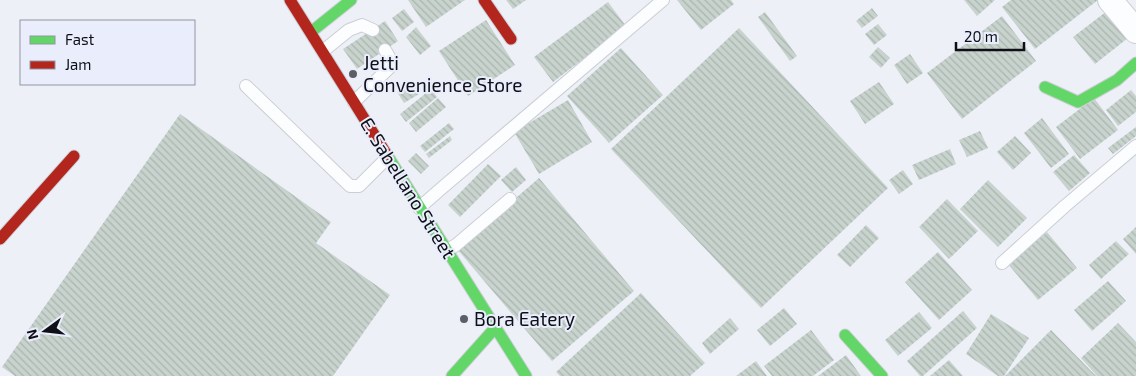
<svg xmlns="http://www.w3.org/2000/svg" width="1136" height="376" font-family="'Exo 2',sans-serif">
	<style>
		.building { fill: url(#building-back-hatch) }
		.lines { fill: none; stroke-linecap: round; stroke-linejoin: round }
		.lane-casing { stroke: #ccced4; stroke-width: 14 }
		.street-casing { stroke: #ccced4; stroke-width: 26 }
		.fast-casing { stroke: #ccced4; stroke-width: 13 }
		.jam-casing { stroke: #ccced4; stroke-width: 13 }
		.lane { stroke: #fcfdfe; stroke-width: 12 }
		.street { stroke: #fcfdfe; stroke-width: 24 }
		.fast { stroke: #63d668; stroke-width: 11 }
		.jam { stroke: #b3261e; stroke-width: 11 }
		.poi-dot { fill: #5c5e65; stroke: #eaeefc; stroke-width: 2 }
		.labels { text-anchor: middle; stroke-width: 4; stroke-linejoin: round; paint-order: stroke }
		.poi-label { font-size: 19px; fill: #0e1016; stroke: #eaeefc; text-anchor: start }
		.street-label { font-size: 19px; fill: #0e1016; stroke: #eaeefc }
	</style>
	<defs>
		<pattern id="building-back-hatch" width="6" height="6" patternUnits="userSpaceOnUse" patternTransform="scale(1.25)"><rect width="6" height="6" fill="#c8d3ce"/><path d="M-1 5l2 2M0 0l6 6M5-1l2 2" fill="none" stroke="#abb4b0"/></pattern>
	</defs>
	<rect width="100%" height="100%" fill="#eef0f8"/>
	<path class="building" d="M408,0h57l-39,27z
		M506,0h20l-13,9z
		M677,0h54l3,4 -33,26z
		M964,0h31l-18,16z
		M1011,0h87l-63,49 -33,-42z
		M608,2l18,24 -73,56 -19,-25z
		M872,8l6,8 -16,12 -6,-7z
		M404,9l10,13 -12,9 -10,-13z
		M1107,11l21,27 -33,26 -22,-27z
		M765,12l32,44 -7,5 -32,-44z
		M1002,16l34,45 -74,58 -35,-46z
		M486,20l29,45 -47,31 -29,-45z
		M385,21l13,20 -41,28 -14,-20z
		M878,24l9,11 -13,10 -9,-11z
		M416,27l15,19 -11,9 -14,-18z
		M739,28l149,160 -127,120 -150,-159z
		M878,47l12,11 -9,10 -12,-11z
		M621,48l42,47 -54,48 -42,-47z
		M910,54l13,19 -16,11 -13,-19z
		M879,82l15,22 -29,20 -15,-23z
		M412,83l7,11 -15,9 -7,-11z
		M431,89l6,8 -31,25 -6,-8z
		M1131,90l5,6v16l-18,14 -12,-16z
		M438,98l8,9 -30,25 -7,-9z
		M1094,98l24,32 -38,29 -24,-32z
		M568,100l24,42 -53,32 -25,-42z
		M180,114l151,108 -15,21 74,52 -57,81h-318l-13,-9z
		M1042,118l27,36 -18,14 -27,-35z
		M449,123l5,6 -29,23 -5,-6z
		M1136,127v9l-23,18 -5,-6z
		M980,131l8,17 -21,9 -8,-17z
		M450,136l2,4 -23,18 -3,-4z
		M1015,136l16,17 -18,17 -16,-18z
		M950,149l6,15 -37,16 -7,-15z
		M416,153l13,13 -8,8 -13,-13z
		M1074,155l16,18 -21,18 -16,-19z
		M488,164l13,12 -41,41 -12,-12z
		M516,167l10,13 -14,12 -11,-12z
		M903,170l10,14 -14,10 -10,-14z
		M539,178l95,113 -82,70 -95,-112z
		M988,180l39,38 -29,29 -38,-38z
		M947,199l31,32 -29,28 -30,-32z
		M866,225l13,13 -29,29 -13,-12z
		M1136,227v27l-13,-15z
		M1047,232l30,36 -39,32 -30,-36z
		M1116,241l13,13 -28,25 -12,-14z
		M938,252l34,38 -33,30 -34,-38z
		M1108,281l18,20 -34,30 -18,-21z
		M641,293l64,70 -15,13h-130l-4,-4z
		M784,308l13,16 -27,22 -13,-16z
		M963,311l14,17 -54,48h-3l-13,-15z
		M919,312l13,16 -34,28 -13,-16z
		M991,314l38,24 -25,38h-6l-32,-22z
		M730,318l9,11 -29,25 -8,-11z
		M1118,323l18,19v34h-39l-16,-18z
		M811,330l23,30 -21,16h-41l-8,-10z
		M1051,330l45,46h-91z
		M846,355l15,21h-43z
		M949,360l14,16h-33z
		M756,361l11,15h-31z"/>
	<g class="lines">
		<g class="lane-casing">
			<path id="lane" d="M323,51l26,-21 13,-5 11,5
				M246,86l104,100h9l29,-29
				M354,102l35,-34 3,-6 -7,-12
				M419,208l24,-21 220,-187
				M446,251l10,-6 54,-46
				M1002,263l63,-57 71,-60"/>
		</g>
		<g class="street-casing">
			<path id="street" d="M1110,0l26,31"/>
		</g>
		<g class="fast-casing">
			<path id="fast" d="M311,32l40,-32
				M1045,87l33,15 39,-22 19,-17
				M387,155l139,221
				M845,335l37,41
				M452,376l43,-48"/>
		</g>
		<g class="jam-casing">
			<path id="jam" d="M290,0l97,155
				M484,0l27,39
				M0,239l74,-83"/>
		</g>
		<use href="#lane" class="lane"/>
		<use href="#street" class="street"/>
		<use href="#fast" class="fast"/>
		<use href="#jam" class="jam"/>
	</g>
	<g class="poi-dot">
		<circle cx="353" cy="74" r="5"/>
		<circle cx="464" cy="319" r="5"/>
	</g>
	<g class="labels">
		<g class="poi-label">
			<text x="363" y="70">Jetti<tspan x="363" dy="22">Convenience Store</tspan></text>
			<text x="474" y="326">Bora Eatery</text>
		</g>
		<g class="street-label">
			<text transform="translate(408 188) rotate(58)" y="7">E. Sabellano Street</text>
		</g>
	</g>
	<rect x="20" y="20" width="175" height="65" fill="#eaeefc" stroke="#9295a0"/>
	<rect x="30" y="36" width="25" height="8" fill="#63d668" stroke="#9295a0"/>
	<text x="65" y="45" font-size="15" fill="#0e1016">Fast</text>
	<rect x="30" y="61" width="25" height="8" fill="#b3261e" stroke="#9295a0"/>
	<text x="65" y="70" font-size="15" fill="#0e1016">Jam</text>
	<g transform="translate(45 331) rotate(255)" stroke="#eaeefc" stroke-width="4" paint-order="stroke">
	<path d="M0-4L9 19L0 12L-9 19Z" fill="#0e1016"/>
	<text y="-8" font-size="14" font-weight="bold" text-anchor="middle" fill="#0e1016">N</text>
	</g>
	<path d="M956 42v8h68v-8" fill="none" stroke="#0e1016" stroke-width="2.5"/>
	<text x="964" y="42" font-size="15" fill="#0e1016" stroke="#eaeefc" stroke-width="4" paint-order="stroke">20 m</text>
</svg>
